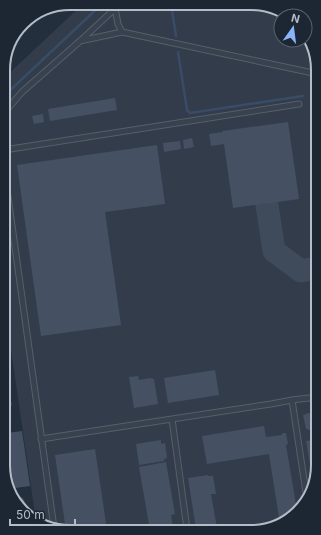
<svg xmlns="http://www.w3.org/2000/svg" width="321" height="535" font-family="Inter,sans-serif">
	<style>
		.airport { fill: #323c4b }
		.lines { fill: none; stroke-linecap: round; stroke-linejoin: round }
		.stream { stroke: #394c67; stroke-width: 2.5 }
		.taxiway { stroke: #3f4a5a; stroke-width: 23 }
		.building { fill: #455162 }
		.lane-casing { stroke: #565f6c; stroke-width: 7 }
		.lane { stroke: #38414e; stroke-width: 5 }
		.rim { fill: none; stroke: #b4bcc9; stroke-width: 2 }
	</style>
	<rect width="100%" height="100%" fill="#242f3e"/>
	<path class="airport" d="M84,3l180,1 26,12h-9v24h24v-6l8,11 5,424 -14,37 -28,21 -215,4 -25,-10 -30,-205 -2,-238z"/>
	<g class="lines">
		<path class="stream" d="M171,4l5,32
			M178,52l9,58 3,3 113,-17
			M4,96l99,-93"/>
		<path class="taxiway" d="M267,205l7,46 27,20 15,-3"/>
	</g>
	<path class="building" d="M115,98l2,12 -67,11 -2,-12z
		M43,114l1,8 -10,2 -2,-8z
		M288,122l11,77 -66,9 -9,-64 -13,2 -2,-12 14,-2 -1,-1z
		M192,138l2,9 -10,2 -1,-9z
		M180,141l1,8 -17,3 -1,-9z
		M157,145l8,59 -60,8 16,113 -80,11 -24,-171z
		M215,370l4,25 -51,8 -4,-25z
		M138,376l1,4 11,-2 4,1 4,25 -24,4 -5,-31z
		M317,402v27l-9,1v-1h-2l-3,-14h2v-1l9,-2 -2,-9z
		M264,426l2,11 16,-2v-2h4l2,11 -2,1 11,66 -17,13 -11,-70 -62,10 -5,-28z
		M22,431l8,55 -22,3 -1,-56z
		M317,439l1,30 -5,14 -7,-42z
		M161,440v4l4,-1 2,15 -3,1v2l-25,4 -3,-21z
		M95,449l12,81 -41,1 -11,-76z
		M166,462l9,52 -4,1 2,14 -23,1 -11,-63z
		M208,475v1h5l3,18h-5l6,34 -21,1 -8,-51z"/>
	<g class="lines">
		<g class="lane-casing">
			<path id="lane" d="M115,8l3,16 4,8 191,41
				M80,41l42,-9
				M4,113l18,-21 57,-50 42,-39
				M4,150l295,-46
				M5,175l49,353
				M292,400l15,99
				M7,404h1
				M172,419l15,110
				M41,439l131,-20 99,-15 21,-4 25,-3
				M14,498c6,1 9,5 8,11"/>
		</g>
		<use href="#lane" class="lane"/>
	</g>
	<path d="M0 0H321V535H0ZM70 10H251A60 60 0 0 1 311 70V465A60 60 0 0 1 251 525H70A60 60 0 0 1 10 465V70A60 60 0 0 1 70 10Z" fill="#1d2633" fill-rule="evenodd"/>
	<path class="rim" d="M70 10H251A60 60 0 0 1 311 70V465A60 60 0 0 1 251 525H70A60 60 0 0 1 10 465V70A60 60 0 0 1 70 10Z"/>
	<g transform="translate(293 28) rotate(14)"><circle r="19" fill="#1d2633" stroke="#59626f"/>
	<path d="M0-3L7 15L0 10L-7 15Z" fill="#8ab4f8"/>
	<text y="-6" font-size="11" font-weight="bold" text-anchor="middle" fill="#b4bcc9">N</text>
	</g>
	<path d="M10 519v6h65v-6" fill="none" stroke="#b4bcc9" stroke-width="2"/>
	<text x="16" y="519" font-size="12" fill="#b4bcc9" stroke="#1d2633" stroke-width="3" paint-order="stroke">50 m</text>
</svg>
